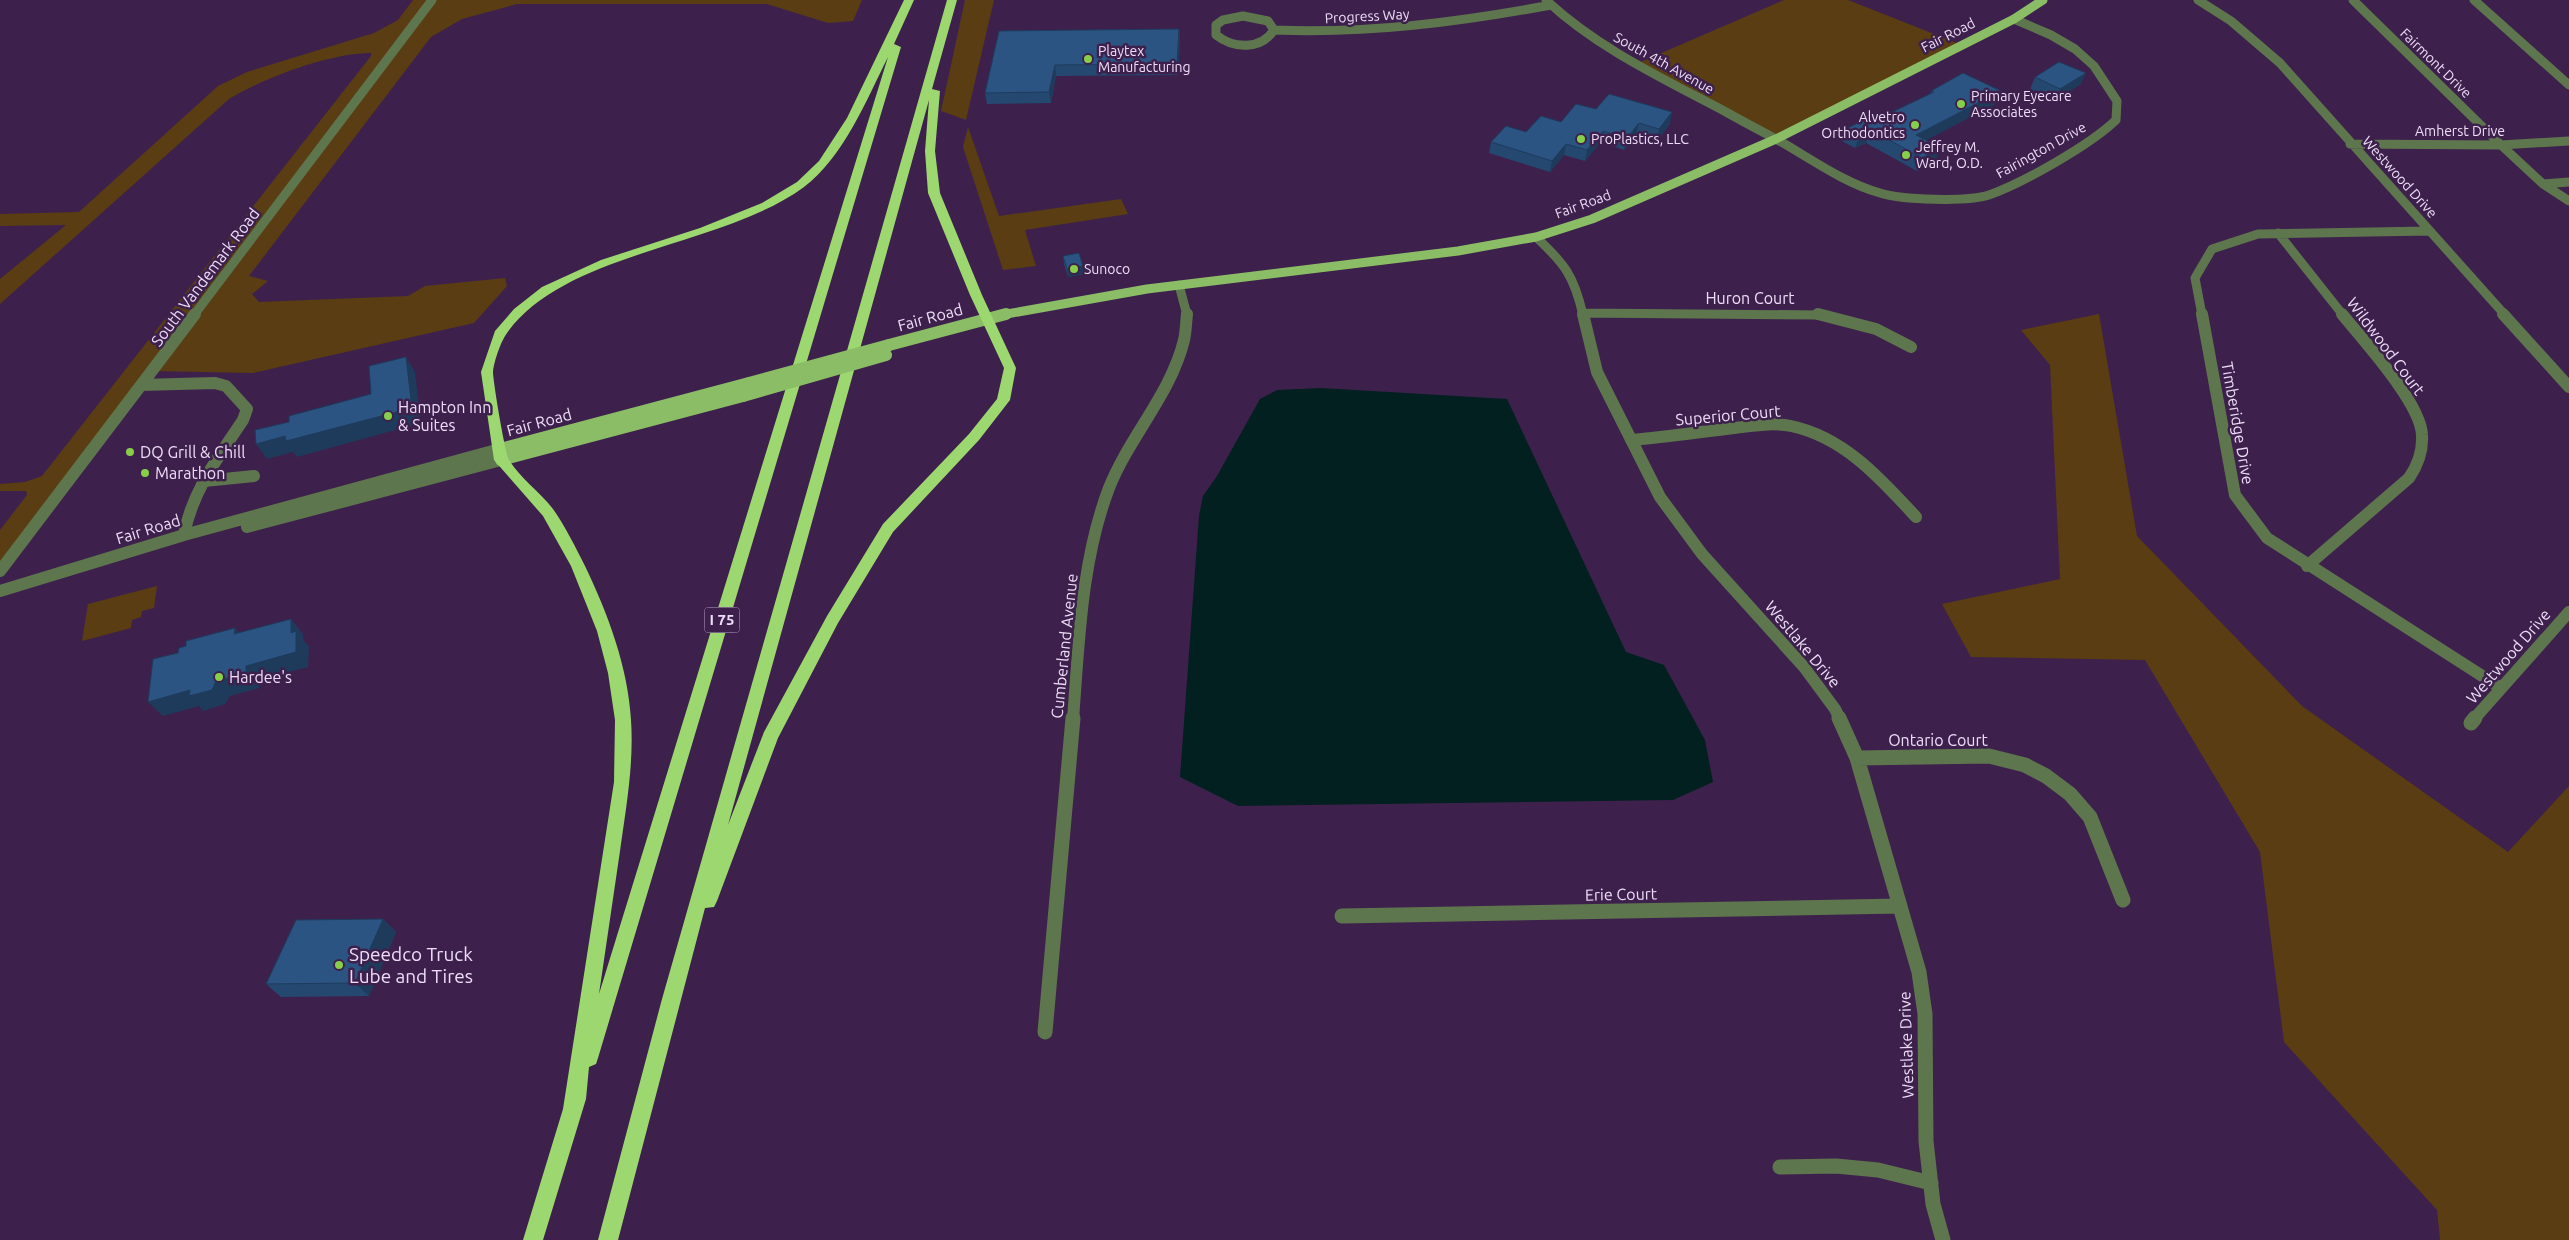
<svg xmlns="http://www.w3.org/2000/svg" width="2569" height="1240" font-family="Ubuntu,sans-serif">
	<style>
		.green { fill: #5a3d13 }
		.water { fill: #01201f }
		.lines { fill: none; stroke-linecap: round; stroke-linejoin: round }
		.minor-far2 { stroke: #5e764d; stroke-width: 9 }
		.minor-far1 { stroke: #5e764d; stroke-width: 12 }
		.minor { stroke: #5e764d; stroke-width: 15 }
		.major-far1 { stroke: #8bbd66; stroke-width: 9 }
		.major { stroke: #8bbd66; stroke-width: 12 }
		.highway { fill: #9cd86f; fill-rule: evenodd }
		.major-bridge { stroke: #8bbd66; stroke-width: 12 }
		.wall { fill: #254871 }
		.shaded-wall { fill: #1e3b5c }
		.building { fill: #2b5483; stroke: #1e3b5c }
		.poi-dot { fill: #87cf4a; stroke: #3d214c; stroke-width: 2 }
		.labels { text-anchor: middle; stroke-width: 5; stroke-linejoin: round; paint-order: stroke }
		.far-street-label { font-size: 14px; fill: #eeddf8; stroke: #3d214c }
		.far-poi-label { font-size: 14px; fill: #eeddf8; stroke: #3d214c; text-anchor: start }
		.shield { fill: #3d214c; stroke: #b9a5c4; stroke-width: 1 }
		.shield-label { font-size: 15px; font-weight: bold; fill: #eeddf8 }
		.street-label { font-size: 16px; fill: #eeddf8; stroke: #3d214c }
		.poi-label { font-size: 16px; fill: #eeddf8; stroke: #3d214c; text-anchor: start }
		.near-poi-label { font-size: 19px; fill: #eeddf8; stroke: #3d214c; text-anchor: start }
	</style>
	<rect width="100%" height="100%" fill="#3d214c"/>
	<path class="green" d="M413,0h449l-9,21 -25,2 -61,-19h-250l-55,15 -31,18 -182,239 19,5 -16,13 7,8 149,-6 17,-10 80,-8 2,8 -33,37 -221,50 -101,-2 -152,200v-41l27,-35 -1,-4h-26v-7l25,-2 17,-6 329,-420v-3c-42,0 -107,25 -142,46l-229,205v-25l66,-54 -66,1v-12l79,-2 139,-126 29,-14 127,-39 24,-13z
		M965,0h29l-28,120 -25,-9z
		M1784,0h64l114,45 -186,94 -140,-75z
		M968,127l31,89 122,-17 7,15 -103,16 11,36 -33,4 -40,-123z
		M2099,314l38,222 165,170 206,146 61,-66v454h-129l-3,-30 -153,-168 -24,-190 -115,-192 -174,-3 -29,-53 118,-25 -10,-214 -29,-35z
		M157,586l-3,22 -12,3 -1,6 -9,3 -1,8 -49,13 6,-37z"/>
	<path class="water" d="M1321,388l186,11 119,253 38,13 41,75 8,42 -40,18 -435,6 -58,-29 19,-261 4,-20 14,-20 43,-77 17,-9z"/>
	<g class="lines">
		<path class="minor-far2" d="M1546,0c51,48 118,79 180,112 16,9 33,18 50,27 34,19 66,43 104,54 21,7 88,9 109,2 34,-12 101,-50 127,-75l1,-19 -23,-35 -19,-17 -24,-14 -37,-16
			M2198,0l33,21 49,42 225,252
			M2353,0l148,145 42,39 26,17
			M2474,0l95,85
			M1243,16l25,5 6,9c-13,20 -40,19 -58,5v-10l7,-5z
			M1274,30c94,4 185,-8 277,-25
			M2350,144l151,1 68,-4
			M2543,184l26,-2
			M2278,233l65,82
			M1536,237c29,27 38,39 47,78
			M1179,285l8,30
			M1583,313l240,2
			M194,315l238,-315
			M2202,315l-7,-37 17,-29 46,-15 170,-3"/>
		<path class="minor-far1" d="M1583,314l14,58 63,125 42,57 102,113 31,42 5,10
			M1818,314l58,15 35,18
			M2202,314l33,181 32,43 234,150
			M2503,314l66,73
			M141,385l74,-2 11,3 21,23 -4,11c-24,36 -51,71 -59,115
			M1631,440c34,-3 69,-8 103,-12 19,-2 38,-6 57,-2 53,11 90,53 125,91
			M204,481l50,-5
			M247,527l254,-67
			M2307,566l102,-88c9,-13 14,-26 13,-43 -1,-32 -59,-95 -80,-121
			M0,571l195,-257
			M0,591l184,-56 316,-86
			M1073,719c6,-76 8,-158 36,-231 20,-51 62,-94 75,-148 2,-8 2,-18 3,-26
			M2474,719l95,-107"/>
		<path class="minor" d="M1839,718l18,40 62,214 6,42 1,127 7,63 10,36
			M2471,723l4,-5
			M1857,758l132,-2 36,9 21,11 24,18 20,23 33,83
			M1342,916l558,-10
			M1045,1032l28,-314
			M1780,1167l56,-1 42,4 53,13"/>
		<path class="major-far1" d="M1001,315l146,-26 311,-38 78,-14 56,-18 184,-80 238,-120 29,-19"/>
		<path class="major" d="M889,345l117,-31
			M500,449l249,-66
			M501,460l242,-64"/>
		<path class="highway" d="M904,0h10l-20,44 7,3 -303,1011 -2,6 -7,3 -3,32 -43,141h-20l40,-131 51,-327 1,-62 -7,-47 -11,-42 -26,-65 -28,-50 -49,-56 -13,-88 14,-41 19,-22 28,-22 59,-27 99,-32 62,-25 35,-21 22,-21 28,-43zM888,57l-289,937c7,-48 14,-95 21,-143 6,-43 14,-87 11,-131 -3,-53 -23,-106 -46,-154 -9,-18 -20,-40 -32,-57 -13,-17 -33,-31 -44,-49 -4,-7 -16,-79 -16,-88 1,-11 8,-31 14,-39 58,-82 216,-86 297,-146 39,-29 63,-88 84,-130z
			M947,0h10l-25,89 8,2 -5,60 5,42 42,102 34,73 -6,32 -31,40 -86,92 -55,91 -60,115 -61,163 -3,6 -9,1 -87,332h-20l64,-241zM929,100l-4,51 3,42 42,102 34,73 -7,31 -28,35 -86,90 -56,92 -63,116 -36,93z"/>
		<path class="major-bridge" d="M749,383l140,-38
			M743,396l143,-41"/>
	</g>
	<path class="wall" d="M1179,29l1,11 -2,35 -122,1 -5,27 -64,1 -2,-11 14,-62z
		M2035,77l46,7 -26,16 -25,-11z
		M1931,91l64,13 -69,36 10,21 -19,10 -51,-28 -11,5 -13,-7 4,-12 36,-12 48,-23z
		M1596,109l74,15 -13,17 -21,-6 -12,15 -23,-8 -16,19 -21,-6 -14,17 -61,-19 2,-11 70,-20z
		M1063,256l20,10 1,8 -16,3 -4,-13z
		M383,919l13,13 -27,64 -88,1 -15,-13z"/>
	<path class="shaded-wall" d="M1179,29l1,11 -2,35 -1,-11z
		M1055,65l1,11 -5,27 -2,-11z
		M2086,73l-5,11 -26,16 5,-11z
		M2001,91l-6,13 -84,44 5,-13z
		M1672,112l-2,12 -13,17 2,-12z
		M1639,123l-3,12 -12,15 3,-12z
		M1871,130l-5,13 -11,5 4,-12z
		M1603,131l-2,11 -16,19 2,-11z
		M1566,144l-2,11 -14,17 2,-11z
		M1941,148l-5,13 -19,10 5,-13z
		M1083,266l1,8 -16,3 -1,-8z
		M406,357l9,15 6,51 -124,34 -4,-5 -26,7 -11,-15 29,-8 127,-28z
		M291,619l12,15v6l6,6 -1,21 -49,13v8l-29,8 -5,8 -22,7 -4,-5 -36,10 -15,-14 68,-21 30,-15z
		M235,628l13,15 -14,-9z
		M383,919l13,13 -27,64 -14,-13z"/>
	<path class="building" d="M1179,29l-2,35 -122,1 -6,27 -64,1 14,-62z
		M2059,62l27,11 -26,16 -25,-12z
		M1963,73l38,18 -85,44 25,13 -19,10 -51,-28 -12,6 -13,-7 30,-15 6,3 52,-25 -3,-1z
		M1609,94l63,18 -13,17 -20,-6 -12,15 -24,-7 -16,19 -21,-6 -14,17 -61,-19 15,-16 20,6 15,-16 20,6 15,-18 20,5z
		M1079,253l4,13 -16,3 -4,-13z
		M406,357l6,51 -126,33 -1,-5 -29,8 -1,-14 34,-8v-6l82,-22 -2,-28z
		M291,619v14l5,-2v21l-50,14v7l-30,8 -4,9 -23,6 1,-6 -42,12 5,-43 25,-6 1,-5 7,-2v-5l49,-13 -1,6z
		M383,919l-28,64 -89,1 30,-64z"/>
	<g class="poi-dot">
		<circle cx="1088" cy="59" r="5"/>
		<circle cx="1961" cy="104" r="5"/>
		<circle cx="1915" cy="125" r="5"/>
		<circle cx="1581" cy="139" r="5"/>
		<circle cx="1906" cy="155" r="5"/>
		<circle cx="1074" cy="269" r="5"/>
		<circle cx="388" cy="416" r="5"/>
		<circle cx="130" cy="452" r="5"/>
		<circle cx="145" cy="473" r="5"/>
		<circle cx="219" cy="677" r="5"/>
		<circle cx="339" cy="965" r="5"/>
	</g>
	<g class="labels">
		<g class="far-street-label">
			<text transform="translate(1367 16) rotate(-3)" y="5">Progress Way</text>
			<text transform="translate(1948 35) rotate(-27)" y="5">Fair Road</text>
			<text transform="translate(1664 63) rotate(29)" y="5">South 4th Avenue</text>
			<text transform="translate(2436 63) rotate(44)" y="5">Fairmont Drive</text>
			<text x="2460" y="136">Amherst Drive</text>
			<text transform="translate(2041 150) rotate(-29)" y="5">Fairington Drive</text>
			<text transform="translate(2400 177) rotate(48)" y="5">Westwood Drive</text>
			<text transform="translate(1583 204) rotate(-20)" y="5">Fair Road</text>
		</g>
		<g class="far-poi-label">
			<text x="1098" y="56">Playtex<tspan x="1098" dy="16">Manufacturing</tspan></text>
			<text x="1971" y="101">Primary Eyecare<tspan x="1971" dy="16">Associates</tspan></text>
			<text x="1905" y="122" text-anchor="end">Alvetro<tspan x="1905" dy="16">Orthodontics</tspan></text>
			<text x="1591" y="144">ProPlastics, LLC</text>
			<text x="1916" y="152">Jeffrey M.<tspan x="1916" dy="16">Ward, O.D.</tspan></text>
			<text x="1084" y="274">Sunoco</text>
		</g>
		<rect class="shield" x="704.5" y="607.5" width="35" height="25" rx="4"/>
		<g class="shield-label">
			<text x="722" y="625">I 75</text>
		</g>
		<g class="street-label">
			<text transform="translate(205 277) rotate(-53)" y="6">South Vandemark Road</text>
			<text x="1750" y="304">Huron Court</text>
			<text transform="translate(930 317) rotate(-15)" y="6">Fair Road</text>
			<text transform="translate(2386 346) rotate(53)" y="6">Wildwood Court</text>
			<text transform="translate(1728 415) rotate(-5)" y="6">Superior Court</text>
			<text transform="translate(539 422) rotate(-15)" y="6">Fair Road</text>
			<text transform="translate(2238 423) rotate(80)" y="6">Timberidge Drive</text>
			<text transform="translate(148 529) rotate(-17)" y="6">Fair Road</text>
			<text transform="translate(1803 644) rotate(50)" y="6">Westlake Drive</text>
			<text transform="translate(1064 646) rotate(-84)" y="6">Cumberland Avenue</text>
			<text transform="translate(2508 656) rotate(-49)" y="6">Westwood Drive</text>
			<text x="1938" y="746">Ontario Court</text>
			<text transform="translate(1621 894) rotate(-1)" y="6">Erie Court</text>
			<text transform="translate(1906 1045) rotate(-92)" y="6">Westlake Drive</text>
		</g>
		<g class="poi-label">
			<text x="398" y="413">Hampton Inn<tspan x="398" dy="18">&amp; Suites</tspan></text>
			<text x="140" y="458">DQ Grill &amp; Chill</text>
			<text x="155" y="479">Marathon</text>
			<text x="229" y="683">Hardee's</text>
		</g>
		<g class="near-poi-label">
			<text x="349" y="961">Speedco Truck<tspan x="349" dy="22">Lube and Tires</tspan></text>
		</g>
	</g>
</svg>
